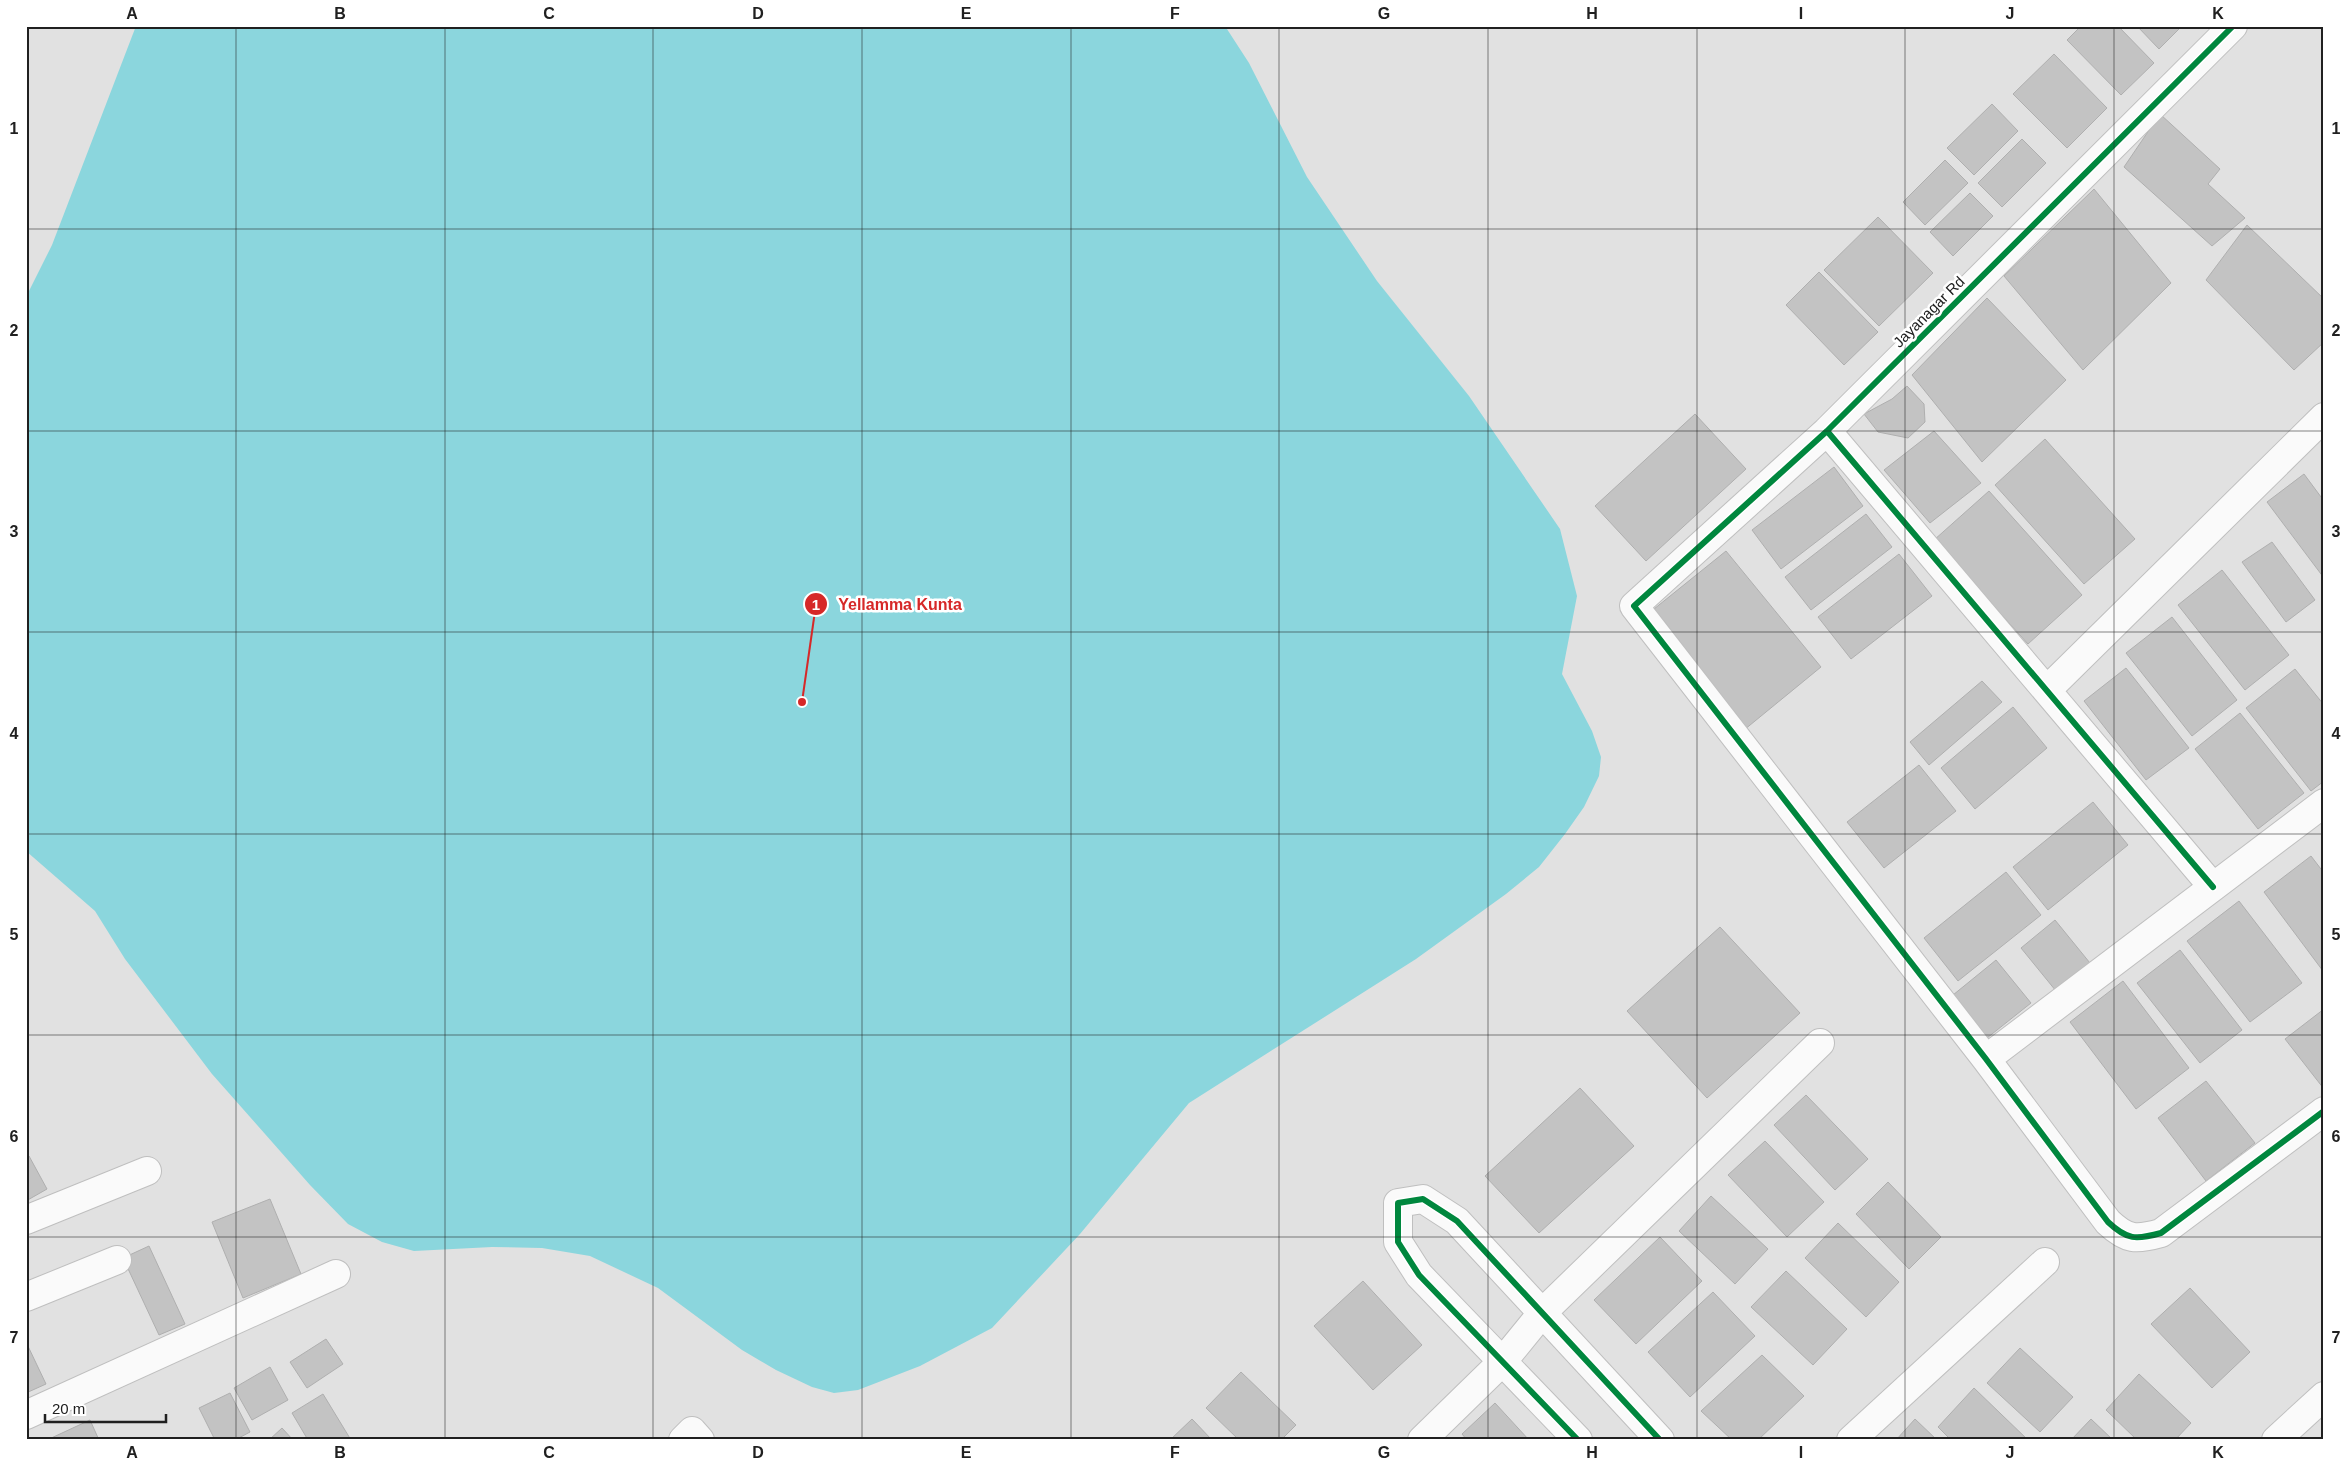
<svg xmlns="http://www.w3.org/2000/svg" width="2350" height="1466" font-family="Arial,sans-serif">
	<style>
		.water { fill: #8bd6dd }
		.building { fill: #c3c3c3; stroke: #afafaf }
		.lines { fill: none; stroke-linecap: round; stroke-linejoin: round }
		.street-casing { stroke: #bfbfbf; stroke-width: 30 }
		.street { stroke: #fafafa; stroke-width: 28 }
		.cycleway-casing { stroke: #fff; stroke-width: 9 }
		.cycleway { stroke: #00873e; stroke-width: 6 }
		.grid { fill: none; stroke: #202020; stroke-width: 1; stroke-opacity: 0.55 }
		.labels { text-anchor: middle; stroke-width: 5; stroke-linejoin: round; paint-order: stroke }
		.street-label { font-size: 15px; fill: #202020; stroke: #fff }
		.leader { fill: none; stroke: #d62828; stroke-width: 2 }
		.callout-dot { fill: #d62828; stroke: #fff; stroke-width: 2 }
		.mark-label { font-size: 15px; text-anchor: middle; font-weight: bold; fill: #fff }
		.callout-label { font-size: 16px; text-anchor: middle; font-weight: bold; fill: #d62828; stroke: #fff; stroke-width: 5; stroke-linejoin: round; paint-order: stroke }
		.neatline { fill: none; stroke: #202020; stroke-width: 2 }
		.grid-label { font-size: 16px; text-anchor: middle; font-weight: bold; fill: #202020 }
	</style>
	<rect width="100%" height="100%" fill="#e1e1e1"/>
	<path class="water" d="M136,26h1089l24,37 58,114 70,104 92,115 91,133 17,67 -15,78 30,57 9,26 -2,19 -15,31 -19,27 -26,33 -33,27 -90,65 -227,144 -109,131 -88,94 -72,38 -62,24 -24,3 -22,-6 -36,-17 -34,-20 -84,-62 -68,-32 -48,-8 -50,-1 -78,4 -32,-9 -34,-18 -38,-39 -98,-111 -87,-115 -30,-48 -69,-60v-554l26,-52z"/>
	<path class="building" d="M2081,26h37l36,37 -33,32 -54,-55z
		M2137,26h45l-23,23z
		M2054,54l53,54 -40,40 -54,-54z
		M1992,104l26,27 -44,44 -27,-27z
		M2160,114l60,55 -12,15 37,34 -33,28 -88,-79z
		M2022,139l24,24 -44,44 -24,-24z
		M1945,160l23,23 -43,42 -22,-23z
		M2094,189l77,94 -88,87 -79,-94z
		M1970,193l23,23 -40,40 -23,-24z
		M1878,217l55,56 -54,53 -55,-56z
		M2247,225l77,74v43l-30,28 -88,-90z
		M1819,272l59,60 -34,33 -58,-60z
		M1987,298l79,82 -84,82 -70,-87z
		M1907,386l17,18 1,18 -17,16 -30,-6 -14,-18 28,-15z
		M1695,414l51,55 -100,92 -51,-55z
		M1934,431l47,52 -51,40 -46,-53z
		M2045,439l90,100 -51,45 -89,-99z
		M1834,467l29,39 -82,63 -29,-39z
		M2304,474l20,27v77l-57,-76z
		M1989,491l93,104 -54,49 -94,-104z
		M1866,514l26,33 -81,63 -26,-33z
		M2272,542l43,58 -29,22 -44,-60z
		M1726,551l95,116 -77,63 -95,-117z
		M1899,554l33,42 -81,63 -33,-42z
		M2222,570l67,85 -44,35 -67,-85z
		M2172,617l65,83 -45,36 -66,-83z
		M2126,668l63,80 -43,32 -62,-79z
		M2295,669l29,36v76l-13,10 -65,-83z
		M1982,681l20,21 -73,63 -19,-23z
		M2013,707l34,41 -72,61 -34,-41z
		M2240,713l64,80 -46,36 -63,-80z
		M1919,765l37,46 -72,57 -37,-46z
		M2093,802l35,43 -80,65 -35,-43z
		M2311,856l13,17 -1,98 -59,-79z
		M2006,872l35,43 -83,66 -34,-43z
		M2239,901l63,82 -52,39 -63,-81z
		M2055,920l35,43 -34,28 -35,-43z
		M1720,927l80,86 -93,85 -80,-87z
		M2180,950l62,80 -42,33 -63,-80z
		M1996,960l35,43 -44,35 -34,-43z
		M2123,981l66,87 -53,41 -66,-87z
		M2324,1009v80l-39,-50z
		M2206,1081l49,62 -49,38 -48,-63z
		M1580,1088l54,58 -95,87 -54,-57z
		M1806,1095l62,64 -33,31 -61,-65z
		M1765,1141l59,61 -37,35 -59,-62z
		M29,1156l18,33 -21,12v-44z
		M1888,1182l53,55 -32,32 -53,-55z
		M1711,1196l57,53 -33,35 -56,-53z
		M270,1199l31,75 -58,24 -31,-76z
		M1838,1223l61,59 -33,35 -61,-59z
		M1660,1237l42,44 -66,63 -42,-44z
		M149,1246l36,78 -26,11 -36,-77z
		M1786,1271l61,58 -34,36 -62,-58z
		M1363,1281l59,64 -49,45 -59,-64z
		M2190,1288l60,64 -38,36 -61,-64z
		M1713,1292l42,44 -65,61 -42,-45z
		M326,1339l17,25 -36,24 -17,-26z
		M26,1342l20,42 -20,9z
		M2020,1348l53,49 -33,35 -53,-49z
		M1762,1355l42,41 -46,44h-26l-31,-29z
		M270,1367l18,33 -36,20 -18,-32z
		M1241,1372l55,53 -15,15h-42l-33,-32z
		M2139,1374l52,49 -16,17h-38l-31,-30z
		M1974,1388l54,52h-77l-13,-13z
		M230,1393l20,39 -15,8h-20l-16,-32z
		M323,1394l28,46h-43l-16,-27z
		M1495,1403l34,37h-62l-5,-6z
		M1192,1419l20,21h-42z
		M1915,1419l22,21h-41z
		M2091,1419l22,21h-42z
		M90,1420l9,20h-52z
		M282,1428l11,12h-24z"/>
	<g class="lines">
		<g class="street-casing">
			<path id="street" d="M2233,26l-406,405 -193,175 352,453 122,163c19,18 28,18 53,11l163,-122
				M1827,431l386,456
				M2047,690l277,-273
				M1986,1059l338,-256
				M26,1220l121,-49
				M26,1297l91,-37
				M26,1415l310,-141
				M683,1440l9,-9 8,9
				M1422,1440l81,-79 40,-49 277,-269
				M1578,1440l-159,-165 -21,-33v-39l25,-4 34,22 203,219
				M1851,1440l194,-178
				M2276,1440l48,-44"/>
		</g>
		<use href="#street" class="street"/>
		<g class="cycleway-casing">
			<path id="cycleway" d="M2233,26l-406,405 -193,175 352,453 122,163c19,18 28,18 53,11l163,-122
				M1827,431l386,456
				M1578,1440l-159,-165 -21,-33v-39l25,-4 34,22 203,219"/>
		</g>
		<use href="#cycleway" class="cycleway"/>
	</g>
	<path class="grid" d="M236,26v1414M445,26v1414M653,26v1414M862,26v1414M1071,26v1414M1279,26v1414M1488,26v1414M1697,26v1414M1905,26v1414M2114,26v1414M26,229h2298M26,431h2298M26,632h2298M26,834h2298M26,1035h2298M26,1237h2298"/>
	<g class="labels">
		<g class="street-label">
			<text transform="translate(1929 312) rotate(-45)" y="5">Jayanagar Rd</text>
		</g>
	</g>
	<path class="leader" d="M802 702L816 604"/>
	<g class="callout-dot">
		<circle cx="802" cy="702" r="5"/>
		<circle cx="816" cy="604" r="12"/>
	</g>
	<g class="mark-label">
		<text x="816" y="610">1</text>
	</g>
	<g class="callout-label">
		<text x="900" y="610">Yellamma Kunta</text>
	</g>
	<rect width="2350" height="1466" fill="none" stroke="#ffffff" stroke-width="55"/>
	<path d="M45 1414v8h121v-8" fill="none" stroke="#202020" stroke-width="2.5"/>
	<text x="52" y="1414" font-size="15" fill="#202020" stroke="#ffffff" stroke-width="4" paint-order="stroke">20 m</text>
	<rect x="28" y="28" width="2294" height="1410" class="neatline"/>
	<g class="grid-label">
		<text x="132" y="19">A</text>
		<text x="340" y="19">B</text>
		<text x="549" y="19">C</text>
		<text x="758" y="19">D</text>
		<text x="966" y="19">E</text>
		<text x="1175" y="19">F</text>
		<text x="1384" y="19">G</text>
		<text x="1592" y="19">H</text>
		<text x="1801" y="19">I</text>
		<text x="2010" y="19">J</text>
		<text x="2218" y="19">K</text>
		<text x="14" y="134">1</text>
		<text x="2336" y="134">1</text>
		<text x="14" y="336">2</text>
		<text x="2336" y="336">2</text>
		<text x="14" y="537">3</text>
		<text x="2336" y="537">3</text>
		<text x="14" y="739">4</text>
		<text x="2336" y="739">4</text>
		<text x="14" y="940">5</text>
		<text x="2336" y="940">5</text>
		<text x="14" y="1142">6</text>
		<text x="2336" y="1142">6</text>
		<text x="14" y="1343">7</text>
		<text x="2336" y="1343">7</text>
		<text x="132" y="1458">A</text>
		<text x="340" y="1458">B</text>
		<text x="549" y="1458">C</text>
		<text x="758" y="1458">D</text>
		<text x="966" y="1458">E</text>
		<text x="1175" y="1458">F</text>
		<text x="1384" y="1458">G</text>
		<text x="1592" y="1458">H</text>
		<text x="1801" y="1458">I</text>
		<text x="2010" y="1458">J</text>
		<text x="2218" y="1458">K</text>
	</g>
</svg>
